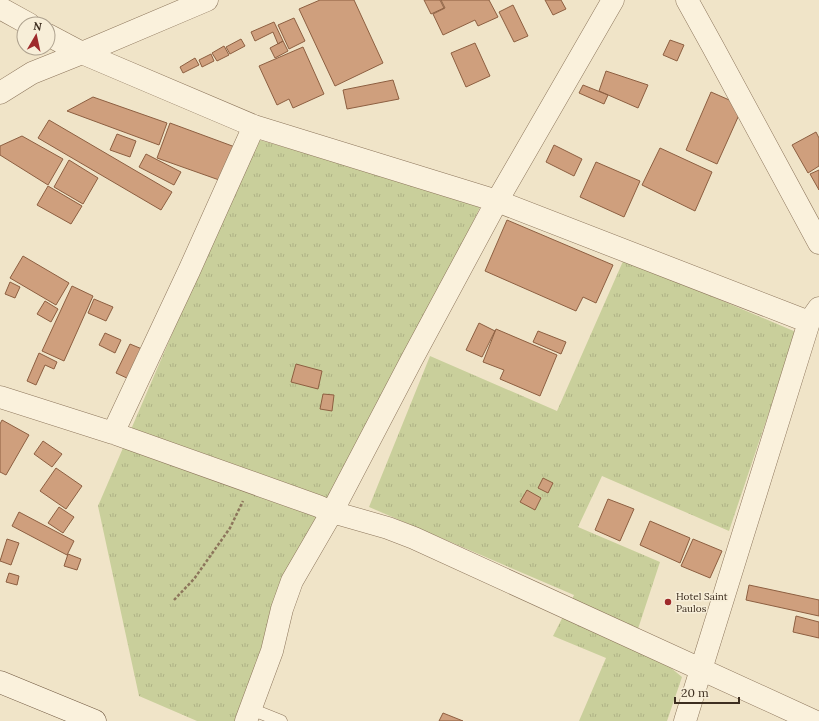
<svg xmlns="http://www.w3.org/2000/svg" width="819" height="721" font-family="Lora,serif">
	<style>
		.grass { fill: url(#grass-tufts) }
		.building { fill: #cf9f7d; stroke: #8d5f41 }
		.lines { fill: none; stroke-linecap: round; stroke-linejoin: round }
		.service-casing { stroke: #8d765c; stroke-width: 13 }
		.minor-casing { stroke: #8d765c; stroke-width: 23 }
		.secondary-casing { stroke: #6f573f; stroke-width: 23 }
		.path { stroke: #8d765c; stroke-width: 2.5; stroke-dasharray: 3 2; stroke-linecap: butt }
		.service { stroke: #faf1dc; stroke-width: 12 }
		.minor { stroke: #faf1dc; stroke-width: 22 }
		.secondary { stroke: #faf1dc; stroke-width: 22 }
		.poi-dot { fill: #9e2a2b; stroke: #f7eed8; stroke-width: 1.5 }
		.labels { text-anchor: middle; stroke-width: 3; stroke-linejoin: round; paint-order: stroke }
		.poi-label { font-size: 10px; fill: #3d2e20; stroke: #f7eed8; text-anchor: start }
	</style>
	<defs>
		<pattern id="grass-tufts" width="24" height="20" patternUnits="userSpaceOnUse"><rect width="24" height="20" fill="#c9cf9b"/><path d="M3 7l-1-3M5 7V3M7 7l1-3M15 17l-1-3M17 17v-4M19 17l1-3" fill="none" stroke="#aeb285"/></pattern>
	</defs>
	<rect width="100%" height="100%" fill="#f0e4c8"/>
	<path class="grass" d="M256,139l226,64 -247,518h-38l-58,-25 -41,-190z
		M624,259l172,73 -67,199 -127,-55 -24,51 82,35 -25,76 47,39 -15,44h-88l27,-63 -53,-22 21,-41 -205,-88 61,-151 127,55z"/>
	<path class="building" d="M320,0h34l29,63 -48,23 -36,-77z
		M424,0h16l4,8 -13,6z
		M441,0h48l9,17 -20,9 -3,-6 -32,15 -10,-21 12,-6z
		M545,0h16l5,9 -13,6z
		M513,5l15,31 -14,6 -15,-30z
		M294,18l11,23 -16,8 -11,-24z
		M274,22l9,19 -5,3 -5,-12 -18,9 -4,-9z
		M241,39l4,7 -15,8 -4,-7z
		M670,40l14,5 -7,16 -14,-6z
		M283,41l5,10 -13,7 -5,-10z
		M475,43l15,33 -24,11 -15,-34z
		M224,46l5,9 -12,6 -5,-8z
		M303,47l21,47 -31,14 -4,-9 -12,6 -18,-39z
		M211,54l3,7 -12,6 -3,-7z
		M195,58l4,7 -16,8 -3,-6z
		M606,71l42,14 -10,23 -39,-17z
		M393,80l6,19 -52,10 -4,-19z
		M583,85l25,10 -4,9 -25,-11z
		M711,92l32,14 -26,58 -31,-14z
		M93,97l74,26 -8,22 -92,-34z
		M49,120l123,72 -11,18 -123,-72z
		M170,123l65,24 -13,34 -65,-23z
		M816,132l3,6v28l-11,7 -16,-28z
		M117,134l19,7 -6,16 -20,-7z
		M22,136l41,23 -15,26 -48,-30v-9z
		M554,145l28,14 -8,17 -28,-14z
		M660,148l52,24 -17,39 -53,-26z
		M146,154l35,18 -7,13 -35,-18z
		M69,160l29,18 -15,26 -29,-17z
		M596,162l44,19 -16,36 -44,-20z
		M819,170v20l-9,-16z
		M48,186l34,20 -11,18 -34,-19z
		M507,220l106,45 -17,38 -13,-6 -7,14 -91,-40z
		M23,256l46,27 -13,22 -46,-27z
		M10,282l10,5 -5,11 -10,-4z
		M72,286l21,10 -29,65 -22,-10z
		M94,299l19,8 -7,14 -18,-8z
		M45,301l13,8 -7,13 -14,-8z
		M479,323l16,8 -13,26 -16,-7z
		M496,329l61,26 -17,41 -40,-17 4,-9 -21,-8z
		M538,331l28,11 -5,12 -28,-12z
		M105,333l16,7 -6,13 -16,-8z
		M130,344l12,5 -13,30 -13,-6z
		M39,353l18,9 -3,7 -9,-4 -9,20 -9,-4z
		M296,364l26,7 -4,18 -27,-7z
		M323,394l11,1 -2,16 -12,-2z
		M2,420l27,15 -23,40 -6,-3v-48z
		M43,441l19,13 -10,13 -18,-13z
		M56,468l26,18 -16,23 -26,-18z
		M543,478l10,5 -5,10 -10,-5z
		M527,490l14,8 -6,12 -15,-8z
		M608,499l26,10 -14,32 -25,-11z
		M59,507l15,10 -11,16 -15,-10z
		M19,512l55,29 -7,14 -55,-29z
		M650,521l40,17 -10,25 -40,-18z
		M7,539l12,4 -8,22 -11,-4z
		M693,539l29,12 -12,27 -29,-12z
		M68,554l13,5 -4,11 -13,-4z
		M9,573l10,3 -2,9 -11,-3z
		M749,585l70,15v16l-73,-16z
		M796,616l23,6v16l-26,-6z
		M443,713l20,8h-24z"/>
	<g class="lines">
		<g class="service-casing">
			<path id="service" d="M251,709l30,12"/>
		</g>
		<g class="minor-casing">
			<path id="minor" d="M687,0l26,47 106,196
				M0,8l29,16
				M48,35l34,18 172,73 243,75 312,121
				M0,93l32,-20 50,-20 125,-53
				M0,397l113,36 205,73 14,6 56,16 26,10 400,183
				M113,433l76,-162 65,-145
				M246,721l26,-70 10,-42 10,-28 40,-69 79,-151 86,-160 116,-201
				M685,721l124,-399 10,-14"/>
		</g>
		<g class="secondary-casing">
			<path id="secondary" d="M0,682l95,39"/>
		</g>
		<path class="path" d="M174,600l20,-21 36,-51 13,-27"/>
		<use href="#service" class="service"/>
		<use href="#minor" class="minor"/>
		<use href="#secondary" class="secondary"/>
	</g>
	<circle class="poi-dot" cx="668" cy="602" r="4"/>
	<g class="labels">
		<g class="poi-label">
			<text x="676" y="600">Hotel Saint<tspan x="676" dy="12">Paulos</tspan></text>
		</g>
	</g>
	<g transform="translate(36 36) rotate(9)"><circle r="19" fill="#f7eed8" stroke="#ada18e"/>
	<path d="M0-3L7 15L0 10L-7 15Z" fill="#9e2a2b"/>
	<text y="-6" font-size="11" font-weight="bold" text-anchor="middle" fill="#3d2e20">N</text>
	</g>
	<path d="M675 697v6h64v-6" fill="none" stroke="#3d2e20" stroke-width="2"/>
	<text x="681" y="697" font-size="12" fill="#3d2e20" stroke="#f7eed8" stroke-width="3" paint-order="stroke">20 m</text>
</svg>
